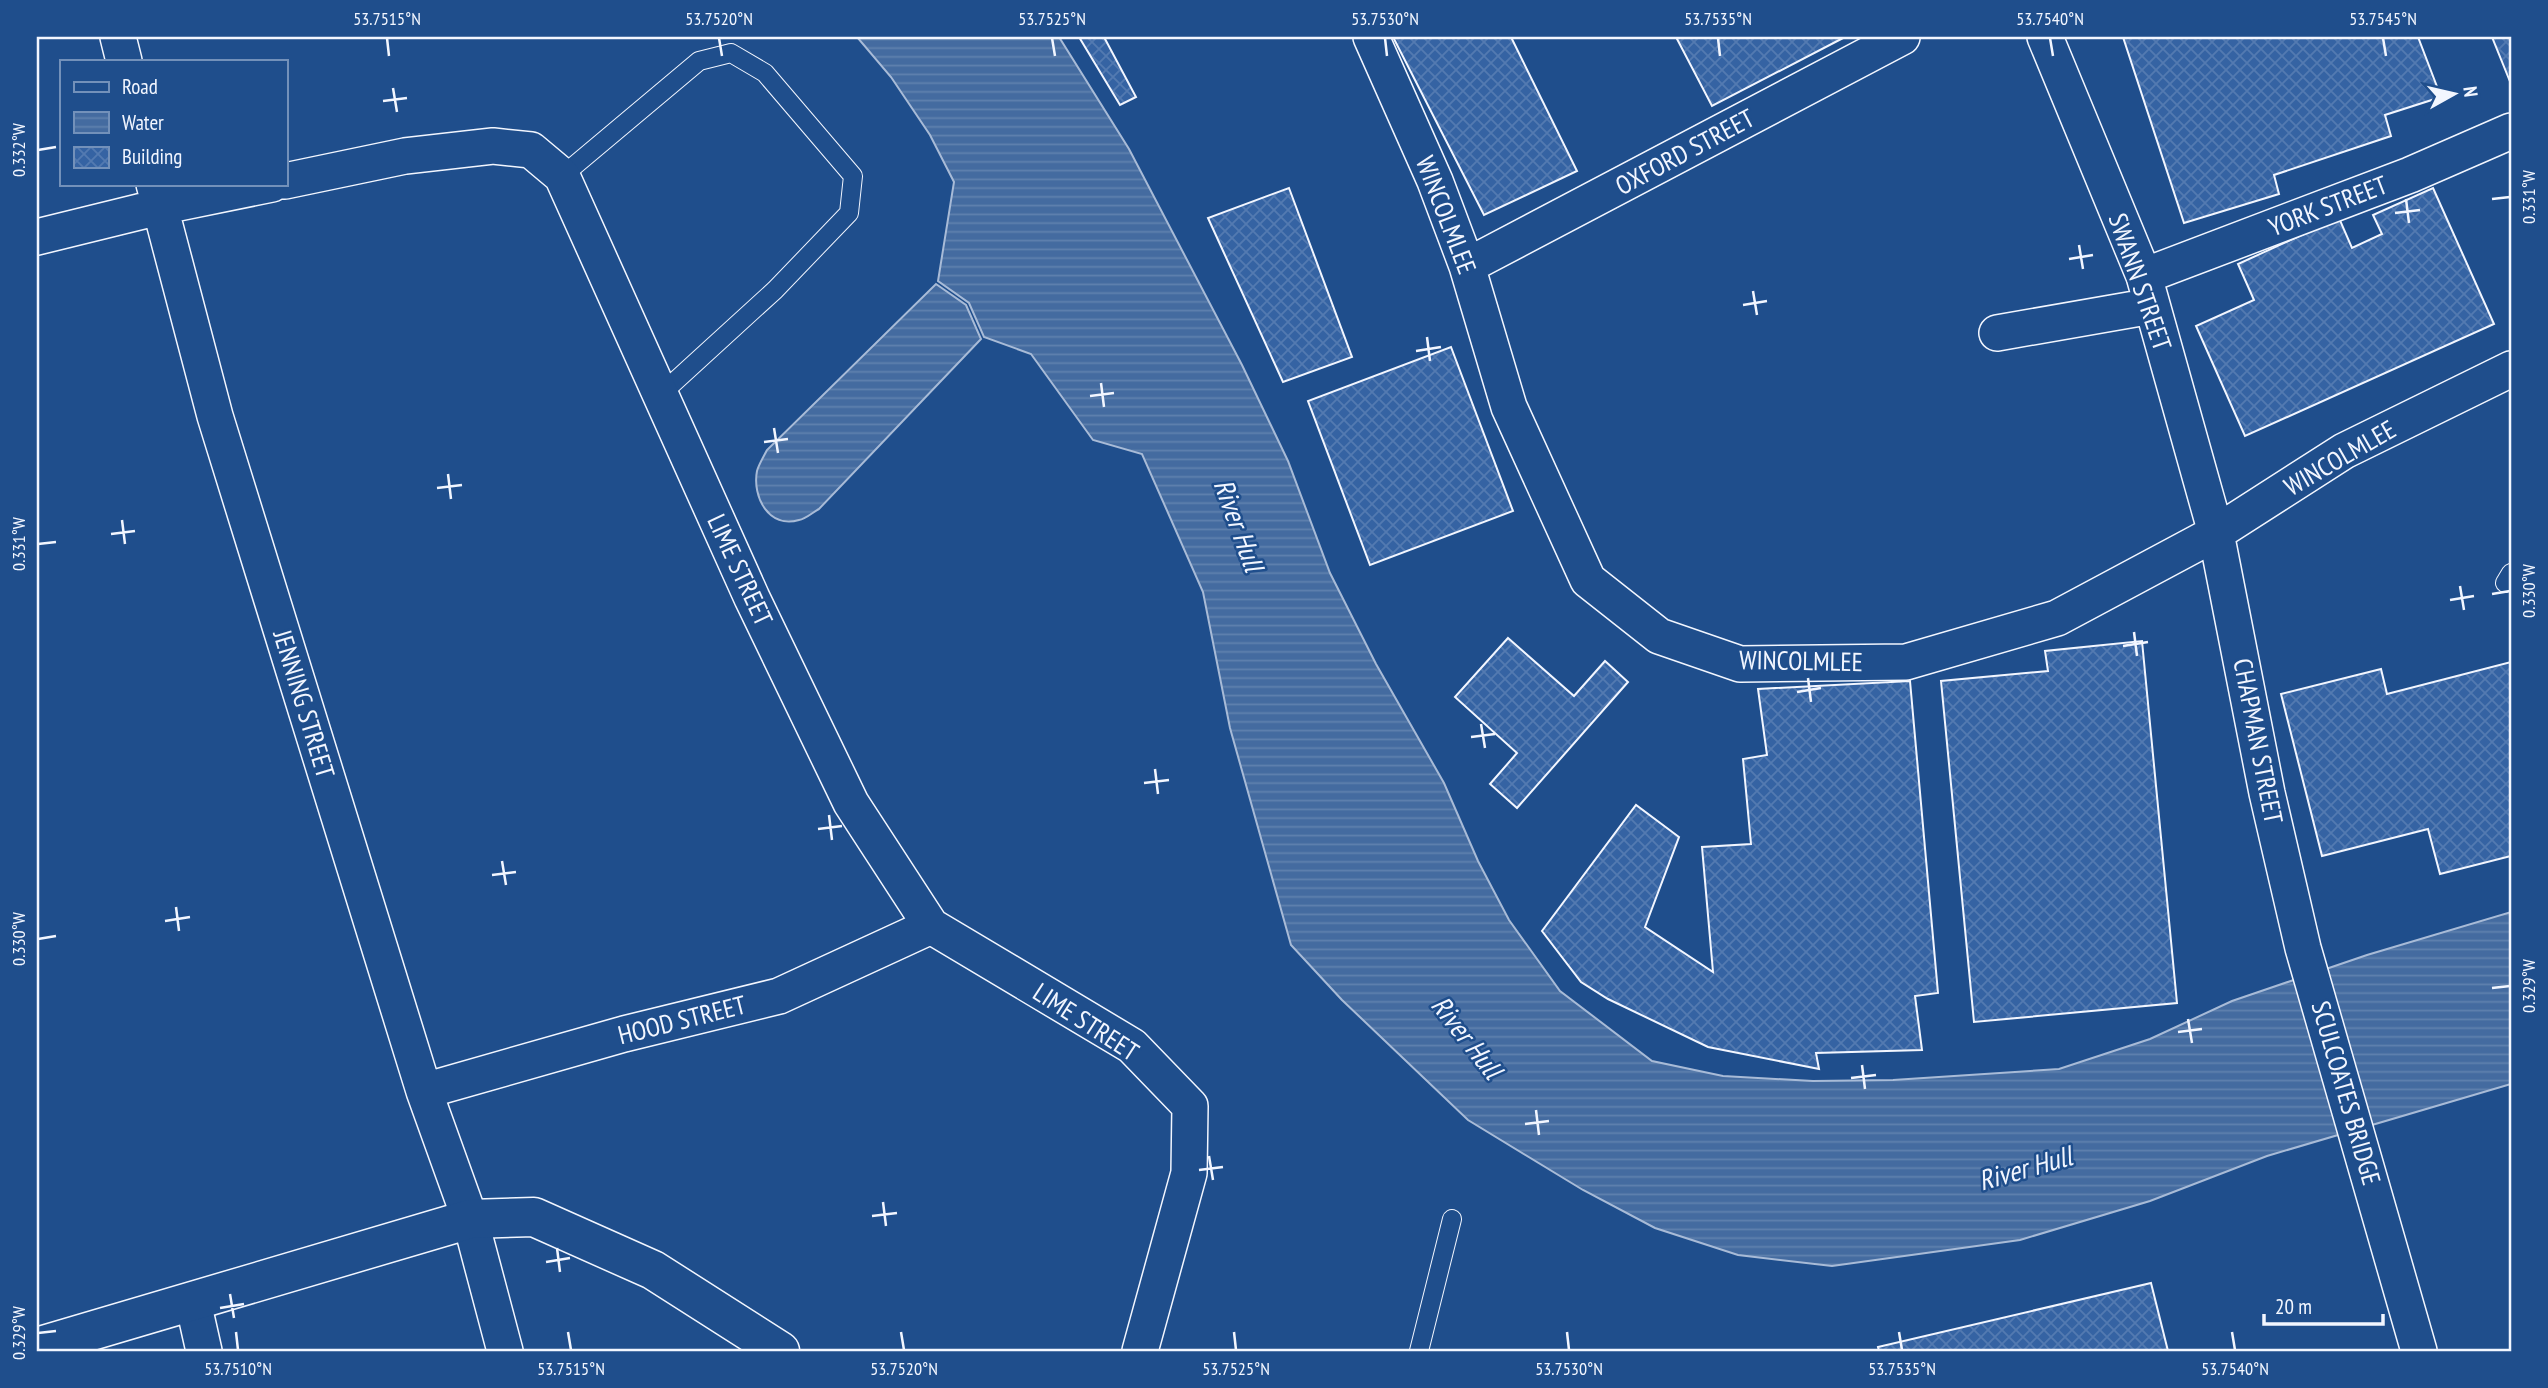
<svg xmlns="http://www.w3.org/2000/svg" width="2548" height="1388" font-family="'PT Sans Narrow',sans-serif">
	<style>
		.water { fill: url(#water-rules); stroke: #a8bbd7; stroke-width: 2 }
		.building { fill: url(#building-cross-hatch); stroke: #f2f6ff; stroke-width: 2 }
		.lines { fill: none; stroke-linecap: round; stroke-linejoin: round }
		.lane-casing { stroke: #f2f6ff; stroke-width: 20 }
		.street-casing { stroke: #f2f6ff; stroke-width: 38 }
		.primary-casing { stroke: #f2f6ff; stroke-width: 41 }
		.lane { stroke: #1f4e8c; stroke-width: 18 }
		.street { stroke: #1f4e8c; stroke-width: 35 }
		.primary { stroke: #1f4e8c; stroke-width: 38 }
		.ticks { fill: none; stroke: #f2f6ff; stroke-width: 2.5 }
		.labels { text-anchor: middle; stroke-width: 5; stroke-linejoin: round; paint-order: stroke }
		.street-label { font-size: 26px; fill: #f2f6ff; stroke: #1f4e8c }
		.water-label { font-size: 28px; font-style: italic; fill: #f2f6ff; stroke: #1f4e8c }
		.neatline { fill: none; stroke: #f2f6ff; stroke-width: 2.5 }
		.ticks-label { font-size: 18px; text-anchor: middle; fill: #f2f6ff }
	</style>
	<defs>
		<pattern id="water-rules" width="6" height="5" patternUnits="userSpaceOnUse" patternTransform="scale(1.75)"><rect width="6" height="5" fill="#446ba0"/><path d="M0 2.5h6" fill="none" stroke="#5f81ae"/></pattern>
		<pattern id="building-cross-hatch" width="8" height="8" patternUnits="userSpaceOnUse" patternTransform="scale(1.75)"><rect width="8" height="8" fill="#3563a3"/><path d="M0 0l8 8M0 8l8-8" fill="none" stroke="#537ab1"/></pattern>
	</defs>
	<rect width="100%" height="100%" fill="#1f4e8c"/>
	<path class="water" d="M857,37h202l70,112 113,216 46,96 42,112 46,91 68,119 34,78 31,59 51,71 92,70 71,15 90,5 80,-1 166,-11 91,-30 82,-38 135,-46 144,-43v172l-244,72 -117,45 -130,39 -188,26 -94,-11 -83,-27 -72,-38 -115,-70 -126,-120 -51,-55 -61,-217 -27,-136 -61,-138 -49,-14 -62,-86 -47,-17 -15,-34 -31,-22 16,-99 -24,-47 -39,-58z
		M936,284l30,21 15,34 -162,170c-6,3 -13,10 -20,11 -30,9 -47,-23 -42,-49 2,-7 7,-15 10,-21z"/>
	<path class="building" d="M1079,37h25l32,60 -16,8z
		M1393,37h118l66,134 -93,44z
		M1676,37h169l-133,69z
		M2123,37h295l23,60 -56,18 6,21 -117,39 5,19 -95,29z
		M2492,37h19v47z
		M1289,188l63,169 -69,25 -75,-164z
		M2433,188l61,136 -249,112 -49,-110 58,-26 -16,-36 101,-46 13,30 30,-14 -9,-19z
		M1451,347l62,164 -143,54 -62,-164z
		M1508,638l66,58 31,-35 23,21 -111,126 -27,-24 27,-31 -62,-56z
		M2142,641l35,362 -203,19 -33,-341 107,-10 -3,-20z
		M2511,662v194l-71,18 -12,-45 -106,27 -41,-162 100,-25 6,25z
		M1910,681l28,312 -23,3 7,54 -106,3 3,16 -111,-22 -100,-48 -27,-17 -39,-51 94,-126 43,32 -34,90 68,45 -11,-125 49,-3 -8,-85 24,-4 -9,-66z
		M2151,1283l17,68h-289l-1,-4z"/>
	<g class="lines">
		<g class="lane-casing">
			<path id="lane" d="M562,176l137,-115 32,-8 34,20 88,103 -4,37 -74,77 -115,105
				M2505,583l6,-10
				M1419,1351l33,-132"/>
		</g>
		<g class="street-casing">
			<path id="street" d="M118,37l6,24
				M1371,37l64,144 32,85 42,141 79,173 71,56 81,28 166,-2 151,-44 159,-85 128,-82 167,-82
				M2045,37l99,239 72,257 51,260 36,155 116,403
				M285,181l120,-25 88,-10 38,4 31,26 190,422 99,205 80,123 201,120 58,60 -1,67 -49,178
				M154,184l61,232 209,675 46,128 35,132
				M37,237l122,-30 113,-23
				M1467,266l435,-229
				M2144,276l266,-101 101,-44
				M1997,333l155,-27
				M424,1091l200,-57 155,-38 152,-70
				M193,1302l11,49"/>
		</g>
		<g class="primary-casing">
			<path id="primary" d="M37,1347l433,-128 64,-2 119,53 127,81"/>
		</g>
		<use href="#lane" class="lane"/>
		<use href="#street" class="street"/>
		<use href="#primary" class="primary"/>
	</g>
	<path class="ticks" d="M387,38l2,18M719,38l3,18M1052,38l3,18M1385,38l2,18M1718,38l2,18M2050,38l3,18M2383,38l3,18M393,88l4,24M383,101l24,-3M38,150l18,-3M2406,199l3,24M2492,199l18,-2M2395,213l25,-3M2079,245l4,24M2069,259l24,-4M1753,291l4,24M1743,305l24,-4M1427,337l3,24M1416,351l25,-4M1101,383l3,24M1090,396l24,-3M774,428l4,25M764,442l24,-3M448,474l3,25M437,488l25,-3M122,520l3,24M111,534l24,-3M38,544l18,-2M2460,586l4,24M2492,594l18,-3M2450,600l24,-4M2134,632l3,24M2123,646l25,-4M1808,678l3,24M1797,692l24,-4M1481,724l4,24M1471,737l24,-3M1155,769l3,25M1144,783l25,-3M829,815l3,25M818,829l24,-3M502,861l4,24M492,875l24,-3M176,907l3,24M165,921l25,-4M38,939l18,-3M2492,988l18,-2M2188,1019l4,24M2178,1032l24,-3M1862,1065l3,24M1851,1078l25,-3M1536,1110l3,25M1525,1124l24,-3M1209,1156l4,24M1199,1170l24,-3M883,1202l3,24M872,1216l25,-3M557,1248l3,24M546,1262l24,-4M230,1294l4,24M220,1308l24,-4M236,1332l2,18M568,1332l3,18M901,1332l3,18M1234,1332l2,18M1567,1332l2,18M1899,1332l3,18M2232,1332l3,18M38,1333l18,-2"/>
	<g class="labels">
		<g class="street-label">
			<text transform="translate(1685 152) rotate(-28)" y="9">OXFORD STREET</text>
			<text transform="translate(2328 206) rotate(-21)" y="9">YORK STREET</text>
			<text transform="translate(1446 215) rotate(69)" y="9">WINCOLMLEE</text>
			<text transform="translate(2140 282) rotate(71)" y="9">SWANN STREET</text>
			<text transform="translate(2340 458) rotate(-30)" y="9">WINCOLMLEE</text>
			<text transform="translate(740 570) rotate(65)" y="9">LIME STREET</text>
			<text transform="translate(1801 661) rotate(1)" y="9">WINCOLMLEE</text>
			<text transform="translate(304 704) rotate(73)" y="9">JENNING STREET</text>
			<text transform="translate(2258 741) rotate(79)" y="9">CHAPMAN STREET</text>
			<text transform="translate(682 1020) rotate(-14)" y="9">HOOD STREET</text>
			<text transform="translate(1086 1022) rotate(33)" y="9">LIME STREET</text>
			<text transform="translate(2346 1093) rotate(74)" y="9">SCULCOATES BRIDGE</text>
		</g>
		<g class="water-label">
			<text transform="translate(1239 525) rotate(70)" y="10">River Hull</text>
			<text transform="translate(1467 1037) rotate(52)" y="10">River Hull</text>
			<text transform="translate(2025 1168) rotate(-16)" y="10">River Hull</text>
		</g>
	</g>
	<rect width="2548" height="1388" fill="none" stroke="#1f4e8c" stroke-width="77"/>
	<rect x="60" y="60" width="228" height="126" fill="#1f4e8c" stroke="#7391ba" stroke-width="2"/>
	<rect x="74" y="82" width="35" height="10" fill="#1f4e8c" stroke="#7391ba" stroke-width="2"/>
	<text x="122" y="94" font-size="21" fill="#f2f6ff">Road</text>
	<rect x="74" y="112" width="35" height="21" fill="url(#water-rules)" stroke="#7391ba" stroke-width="2"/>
	<text x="122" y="130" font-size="21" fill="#f2f6ff">Water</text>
	<rect x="74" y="147" width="35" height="21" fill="url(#building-cross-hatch)" stroke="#7391ba" stroke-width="2"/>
	<text x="122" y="164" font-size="21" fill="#f2f6ff">Building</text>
	<g transform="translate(2454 94) rotate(82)" stroke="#1f4e8c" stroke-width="5" paint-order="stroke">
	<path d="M0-5L12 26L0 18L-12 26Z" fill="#f2f6ff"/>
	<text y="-10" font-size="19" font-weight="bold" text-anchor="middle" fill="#f2f6ff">N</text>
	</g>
	<path d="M2264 1314v10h119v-10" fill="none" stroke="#f2f6ff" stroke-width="3.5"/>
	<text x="2275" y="1314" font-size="21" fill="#f2f6ff" stroke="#1f4e8c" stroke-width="5" paint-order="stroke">20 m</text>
	<rect x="38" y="38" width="2472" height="1312" class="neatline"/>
	<g class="ticks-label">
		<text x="387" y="25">53.7515°N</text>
		<text x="719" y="25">53.7520°N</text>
		<text x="1052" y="25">53.7525°N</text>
		<text x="1385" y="25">53.7530°N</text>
		<text x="1718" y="25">53.7535°N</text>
		<text x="2050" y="25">53.7540°N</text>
		<text x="2383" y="25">53.7545°N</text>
		<text transform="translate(19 150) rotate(-90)" y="6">0.332°W</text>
		<text transform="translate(2529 197) rotate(-90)" y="6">0.331°W</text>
		<text transform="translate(19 544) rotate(-90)" y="6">0.331°W</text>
		<text transform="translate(2529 591) rotate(-90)" y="6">0.330°W</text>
		<text transform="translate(19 939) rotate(-90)" y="6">0.330°W</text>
		<text transform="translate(2529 986) rotate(-90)" y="6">0.329°W</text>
		<text transform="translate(19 1333) rotate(-90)" y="6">0.329°W</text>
		<text x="238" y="1375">53.7510°N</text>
		<text x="571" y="1375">53.7515°N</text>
		<text x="904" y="1375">53.7520°N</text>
		<text x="1236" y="1375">53.7525°N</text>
		<text x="1569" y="1375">53.7530°N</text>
		<text x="1902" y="1375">53.7535°N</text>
		<text x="2235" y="1375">53.7540°N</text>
	</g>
</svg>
